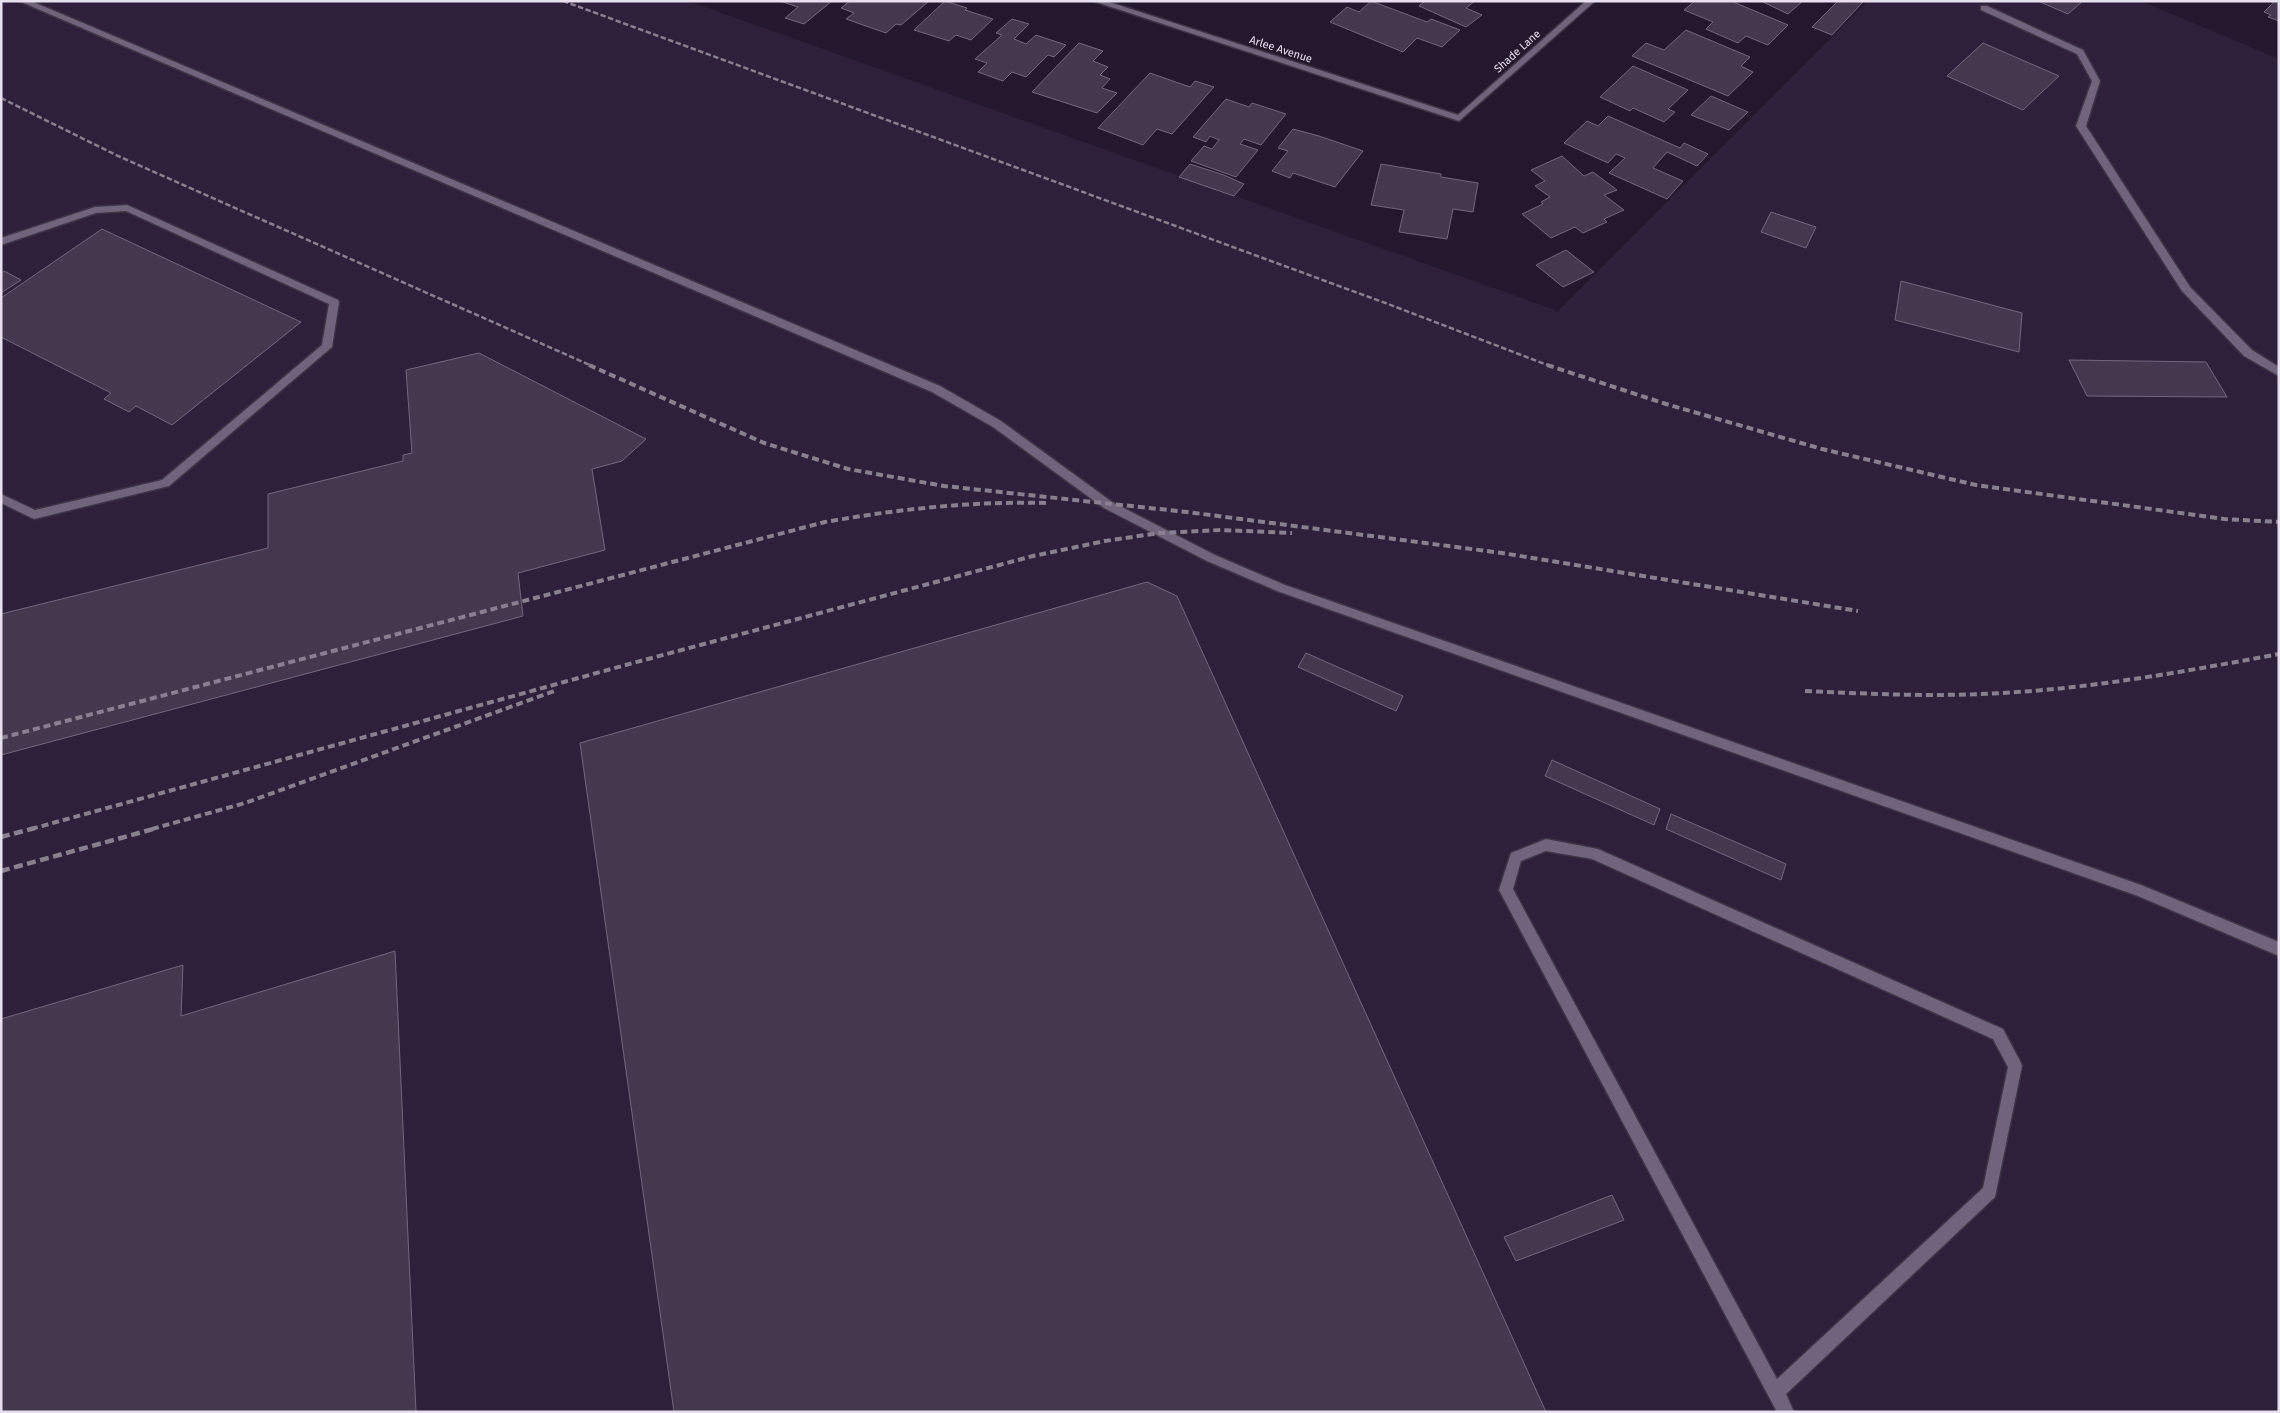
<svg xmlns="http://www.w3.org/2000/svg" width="2280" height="1413" font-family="'Fira Sans',sans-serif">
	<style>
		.built { fill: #2e203a }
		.building { fill: #44384e; stroke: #73667f }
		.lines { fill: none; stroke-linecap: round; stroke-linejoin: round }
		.lane-casing { stroke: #3d3445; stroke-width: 3 }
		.street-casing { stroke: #3d3445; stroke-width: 3 }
		.lane { fill: #70637c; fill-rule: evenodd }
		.street { fill: #70637c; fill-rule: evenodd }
		.rail-far2 { stroke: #887f90; stroke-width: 2.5; stroke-dasharray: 5.5 2.5; stroke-linecap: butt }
		.rail-far1 { stroke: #887f90; stroke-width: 4; stroke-dasharray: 7 4; stroke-linecap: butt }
		.rail { stroke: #887f90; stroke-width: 4.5; stroke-dasharray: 9 4.5; stroke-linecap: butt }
		.labels { text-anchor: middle; stroke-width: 4; stroke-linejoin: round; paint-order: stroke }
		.far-street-label { font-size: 11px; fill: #e7e0ee; stroke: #23182d }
	</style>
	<rect width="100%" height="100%" fill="#23182d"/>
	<path class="built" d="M1,1h687l870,310 310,-310h273l138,58v1353h-2278z"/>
	<path class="building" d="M780,1h52l-28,23 -19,-6 13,-11z
		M850,1h79l-28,24 -5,-1 -10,9 -40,-14 8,-6 -13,-5z
		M945,1l22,7 -2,2 28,9 -22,21 -15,-5 -7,6 -35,-11z
		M1371,1l56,21 4,-3 29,11 -18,17 -25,-9 -14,14 -73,-30 17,-15 12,5z
		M1422,1h53l-9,7 16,7 -16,12 -47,-21 5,-4z
		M1695,1h36l57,24 -20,20 -22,-9 -8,7 -32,-14 7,-7 -29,-12z
		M1761,1h42l-15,13z
		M1838,1l25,1 -31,33 -20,-8z
		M2038,1h45l-15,13z
		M2275,1l4,2v18l-11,-4 3,-2 -7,-3z
		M1012,19l17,5 -15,15 12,5 10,-9 30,10 -12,12 -6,-2 -22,22 -14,-5 -9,9 -25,-9 9,-9 -12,-4 27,-24 -6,-2z
		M1686,30l64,27 -9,9 12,6 -25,24 -96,-40 14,-13 18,7z
		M1079,43l24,8 -10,10 15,6 -8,8 10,4 -8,9 15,5 -20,20 -65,-21z
		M1983,43l76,33 -36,34 -76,-34z
		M1633,66l55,24 -20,19 7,3 -11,10 -31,-14 -3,3 -30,-14z
		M1150,73l40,14 5,-6 19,6 -42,47 -15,-5 -14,16 -45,-17z
		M1711,96l37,16 -19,18 -38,-15z
		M1226,99l23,8 3,-4 34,11 -25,31 -17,-6 -4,5 18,6 -22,27 -45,-16 13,-15 8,3 7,-9 -9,-4 -4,6 -13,-5z
		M1608,116l72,32 4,-5 24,11 -11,12 -30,-14 -14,16 30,13 -16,18 -58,-26 16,-15 -9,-4 -8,9 -44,-20 23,-22 11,5z
		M1293,129l26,7 44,15 -28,36 -42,-14 -3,5 -18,-7 16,-20 -10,-3z
		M1562,156l22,20 9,-4 24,18 -13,5 20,15 -20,9 3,3 -24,11 -8,-6 -24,11 -29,-24 21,-10 -2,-2 9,-5 -15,-11 10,-5 -14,-11z
		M1190,164l34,11 20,9 -10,12 -55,-19z
		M1381,164l60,10v3l37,6 -5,29 -20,-3 -6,30 -48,-7 5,-22 -33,-5z
		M1771,212l45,15 -10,21 -45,-16z
		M102,229l199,93 -129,103 -36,-19 -7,6 -25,-13 7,-6 -110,-56v-39z
		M1566,250l28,22 -31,15 -27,-22z
		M4,271l17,9 -20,13v-20z
		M1901,281l121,32 -3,39 -124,-32z
		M479,353l167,86 -24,22 -30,8 13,81 -87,23 5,43 -522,139v-141l267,-66v-54l135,-33v-6l9,-2 -6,-83z
		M2069,360l137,2 21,35 -140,-1z
		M1147,582l30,14 369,816h-872l-94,-669z
		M1306,653l97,43 -7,15 -98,-44z
		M1552,760l108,49 -6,16 -109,-49z
		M1671,814l115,50 -5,16 -115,-51z
		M395,951l21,461h-415v-393l182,-54 -2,51z
		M1612,1195l12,25 -108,41 -12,-24z"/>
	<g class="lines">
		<g class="lane-casing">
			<path id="lane" d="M19,1h12l909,385 61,35 111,81 103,53 70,30 856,300 138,57v14l-141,-60 -861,-305 -70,-30 -103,-53 -111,-81 -61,-35z
				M1981,6h6l96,44 17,31 -14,45 104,161 62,63 27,17v9l-35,-20 -62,-65 -106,-165 16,-45 -15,-27 -96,-44z
				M127,205l211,95 1,2 -7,45 -163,139 -135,33 -33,-16v-9l34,16 127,-30 160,-135 7,-41 -203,-93 -30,2 -95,32v-7l94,-31z
				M1546,839l52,10 405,180 17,32 2,5 -27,131 -209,197 8,18h-17l-278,-522 12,-37zM1546,851l46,8 401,180 15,28 -25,121 -206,191 -264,-490 8,-28z"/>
		</g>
		<g class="street-casing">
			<path id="street" d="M1093,1h13l352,114 128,-114h9l-136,120z"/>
		</g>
		<use href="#lane" class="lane"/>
		<use href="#street" class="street"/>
		<path class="rail-far2" d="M563,1l825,303 162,62
			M1,98l117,58 474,210"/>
		<path class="rail-far1" d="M589,365l175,78 84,26 96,17 243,26 315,41 356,58
			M1547,365l119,39 156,45 154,36 248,34 55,3
			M1805,691c66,3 131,6 197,2 93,-5 185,-22 277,-39
			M1,738l824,-216c74,-13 148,-21 223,-19
			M31,829l602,-166 400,-107 72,-15 54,-8 62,-3 71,3
			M152,829l93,-26 312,-113"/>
		<path class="rail" d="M1,837l34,-9
			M1,871l156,-43"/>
	</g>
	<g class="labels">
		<g class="far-street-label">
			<text transform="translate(1281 49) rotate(18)" y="4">Arlee Avenue</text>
			<text transform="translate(1517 51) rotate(-42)" y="4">Shade Lane</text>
		</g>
	</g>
	<rect width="2280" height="1413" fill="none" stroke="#e7e0ee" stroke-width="5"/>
</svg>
